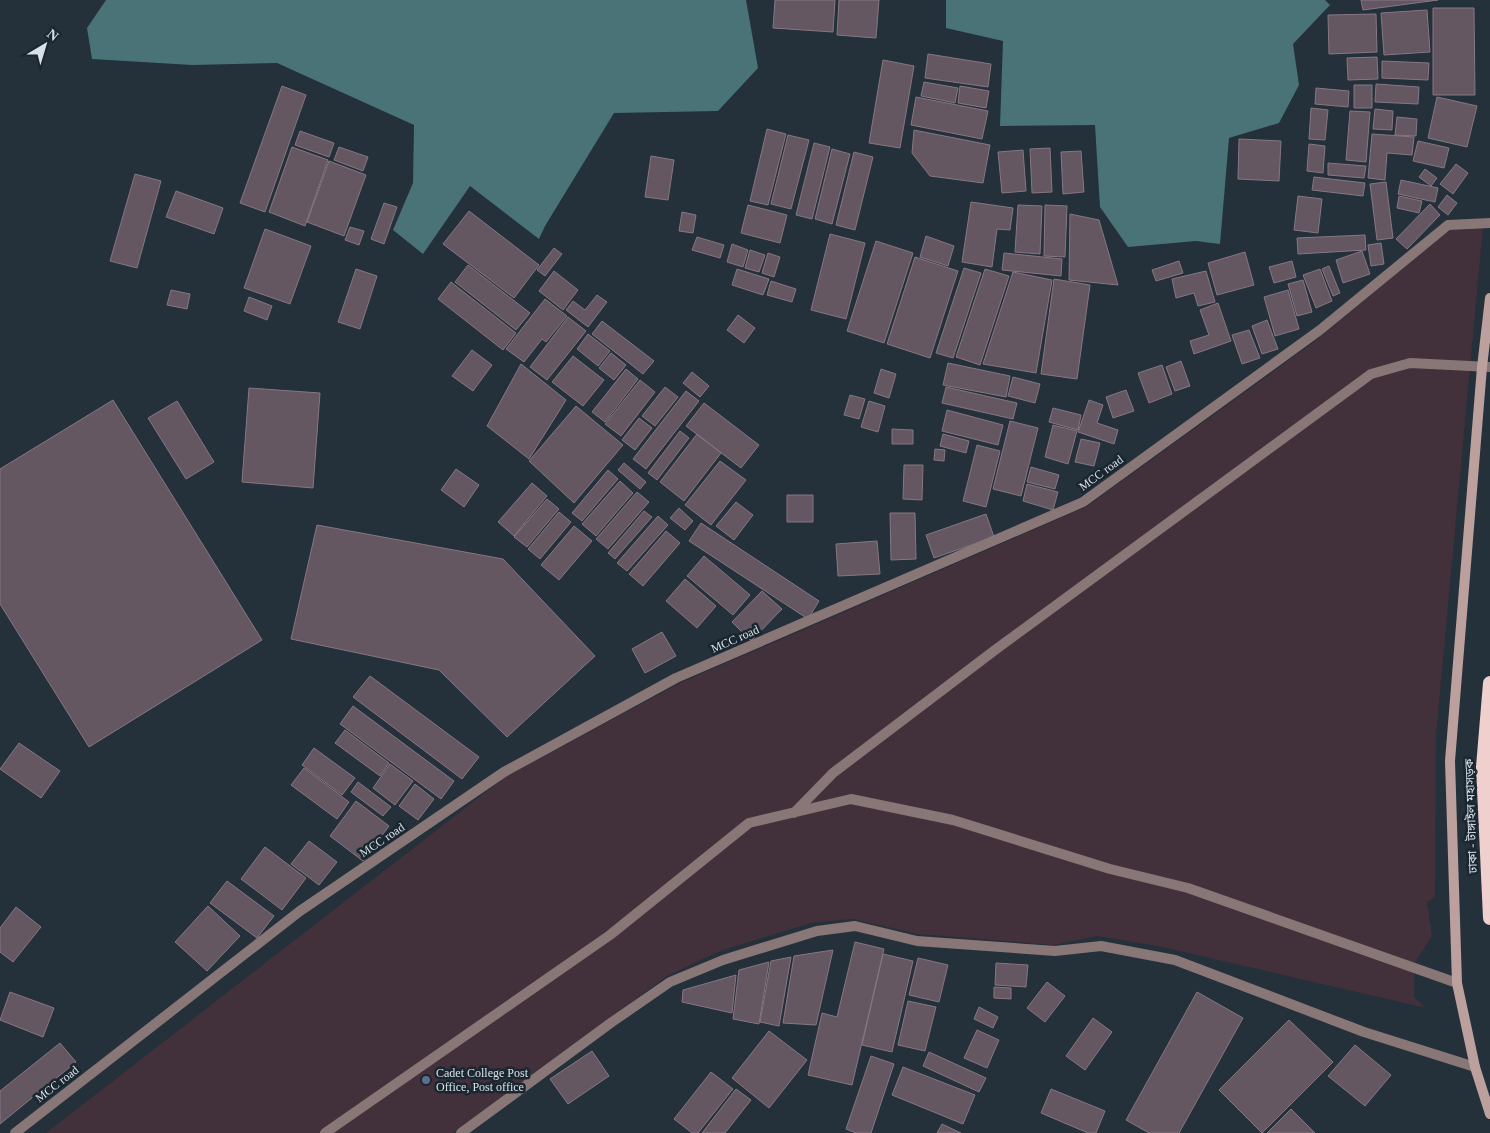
<svg xmlns="http://www.w3.org/2000/svg" width="1490" height="1133" font-family="'Times New Roman','Noto Sans Bengali',serif">
	<style>
		.education { fill: #42303a }
		.water { fill: #497377 }
		.building { fill: #645762; stroke: #867783 }
		.lines { fill: none; stroke-linecap: round; stroke-linejoin: round }
		.service { stroke: #887776; stroke-width: 10 }
		.minor { stroke: #887776; stroke-width: 10 }
		.secondary { stroke: #bba09e; stroke-width: 10 }
		.trunk { stroke: #efd0ce; stroke-width: 14 }
		.service-dot { fill: #5c6f8a; stroke: #1a2630; stroke-width: 2 }
		.labels { text-anchor: middle; stroke-width: 5; stroke-linejoin: round; paint-order: stroke }
		.street-label { font-size: 12px; fill: #d9e1e8; stroke: #1a2630 }
		.poi-label { font-size: 12px; fill: #d9e1e8; stroke: #1a2630; text-anchor: start }
	</style>
	<rect width="100%" height="100%" fill="#24303a"/>
	<path class="education" d="M1453,227h30l-47,508 -1,162 -8,5 5,34 -18,28v33l12,11 -268,-62 -61,-10 -43,9 -137,-11 -64,-15 -42,4 -91,28 -53,25 -214,157h-407l459,-356 175,-94 406,-176 228,-165z"/>
	<path class="water" d="M106,0h640l12,68 -40,43 -104,2 -69,113 -6,13 -69,-53 -47,68 -30,-24 20,-47 1,-58 -137,-62 -85,2 -100,-6 -5,-31z
		M946,0h379l5,5 -37,39 6,41 -20,38 -50,15 -9,106 -24,-3 -68,6 -28,-40 -5,-82 -95,1 3,-85 -57,-13z"/>
	<path class="building" d="M775,0h60l-2,32 -60,-4z
		M839,0h40l-3,38 -39,-3z
		M1361,0h77l-75,10z
		M1433,8h41l1,87h-42z
		M1427,10l3,42 -46,3 -3,-42z
		M1376,14l1,38 -48,2 -1,-39z
		M928,54l63,10 -3,23 -63,-9z
		M1377,57l1,22 -30,1 -1,-22z
		M883,60l31,6 -14,82 -31,-5z
		M1382,61l47,2 -1,17 -46,-2z
		M924,82l34,6 -3,15 -34,-7z
		M1376,84l43,3 -1,17 -43,-2z
		M1354,85h18v23h-18z
		M282,86l24,9 -41,117 -25,-9z
		M960,86l29,5 -3,17 -28,-5z
		M1316,88l33,3 -1,16 -33,-3z
		M916,97l72,14 -6,28 -71,-14z
		M1437,97l40,9 -10,41 -39,-9z
		M1311,108l17,2 -3,30 -16,-1z
		M1375,109l18,2 -1,19 -19,-1z
		M1350,111l20,1 -4,50 -20,-2z
		M1397,117l20,2 -1,17 -21,-1z
		M767,129l19,5 -18,71 -18,-4z
		M914,130l76,15 -7,38 -53,-7 -18,-23z
		M300,131l34,12 -5,14 -34,-12z
		M1372,134l42,3 -2,18 -25,-2 -2,27 -17,-2z
		M788,135l21,5 -18,69 -20,-5z
		M1239,139l42,2 -2,40 -41,-2z
		M1418,141l31,7 -5,20 -31,-7z
		M814,143l16,4 -18,72 -16,-4z
		M1309,144l16,2 -2,27 -16,-2z
		M292,147l36,13 -23,66 -36,-14z
		M339,147l29,10 -5,14 -29,-11z
		M1050,148l2,44 -20,1 -2,-44z
		M832,149l18,5 -18,70 -17,-5z
		M1023,150l3,41 -24,2 -4,-41z
		M1081,151l3,41 -21,2 -2,-42z
		M854,152l19,5 -18,73 -19,-5z
		M651,156l23,4 -6,40 -23,-3z
		M329,161l37,14 -22,61 -37,-14z
		M1328,163l38,3 -2,12 -36,-3z
		M1456,164l12,9 -15,21 -13,-10z
		M1425,169l12,9 -6,8 -12,-9z
		M135,174l26,7 -24,87 -27,-7z
		M1314,177l51,6 -2,13 -51,-6z
		M1401,180l37,8 -3,14 -37,-8z
		M1386,182l7,56 -16,2 -7,-56z
		M176,191l47,17 -9,26 -48,-17z
		M1447,195l10,8 -9,12 -10,-8z
		M1298,196l24,3 -4,34 -24,-3z
		M1399,196l23,5 -3,12 -22,-5z
		M971,202l42,6 -3,22 -13,-1 -5,38 -30,-5z
		M384,203l13,4 -13,37 -13,-5z
		M1430,204l10,11 -33,34 -11,-10z
		M748,205l39,10 -7,28 -39,-10z
		M1018,205l24,1 -2,48 -25,-2z
		M1045,205l22,1 -2,51 -21,-1z
		M469,211l70,54 -25,33 -71,-54z
		M682,212l14,3 -3,18 -14,-2z
		M1070,214l29,6 19,65 -49,-5z
		M350,227l14,4 -5,14 -14,-5z
		M265,229l46,17 -21,58 -46,-16z
		M830,234l35,9 -19,76 -35,-9z
		M1365,235l1,15 -68,4 -1,-16z
		M926,236l28,10 -6,20 -28,-9z
		M697,237l27,8 -4,13 -28,-8z
		M876,241l37,12 -29,90 -37,-12z
		M1381,243l3,21 -13,2 -3,-21z
		M732,244l16,6 -5,17 -16,-5z
		M554,248l8,6 -17,22 -8,-6z
		M750,250l15,5 -6,17 -14,-4z
		M1362,251l8,23 -27,9 -7,-23z
		M1245,252l9,33 -37,10 -9,-32z
		M768,253l12,4 -6,20 -12,-4z
		M1004,253l58,6 -1,17 -59,-6z
		M915,257l43,14 -28,87 -43,-14z
		M1179,261l4,12 -27,8 -4,-11z
		M1292,261l4,16 -22,6 -5,-16z
		M468,265l62,48 -14,17 -61,-48z
		M1329,266l11,27 -7,3 -11,-27z
		M964,268l17,5 -28,85 -17,-5z
		M356,269l21,7 -17,53 -22,-7z
		M737,269l32,10 -6,16 -31,-10z
		M985,269l24,7 -29,89 -24,-8z
		M1320,269l12,32 -16,7 -13,-33z
		M554,271l24,19 -15,20 -24,-19z
		M1206,271l9,31 -17,4 -4,-13 -18,5 -4,-19z
		M1013,272l39,8 -16,93 -53,-9z
		M1054,279l36,6 -13,94 -36,-5z
		M1303,280l9,32 -15,4 -9,-32z
		M771,281l25,8 -4,13 -25,-7z
		M451,282l65,51 -13,17 -65,-51z
		M171,290l19,4 -3,15 -20,-4z
		M1288,290l11,39 -24,7 -11,-39z
		M597,295l10,7 -19,25 -22,-17 7,-9 12,9z
		M249,297l23,9 -5,14 -23,-9z
		M545,299l22,17 -21,26 -4,-3 -18,23 -18,-13z
		M1218,303l13,38 -37,13 -4,-13 19,-6 -9,-25z
		M738,315l17,13 -11,15 -17,-13z
		M568,317l18,14 -39,49 -17,-13z
		M1267,320l11,29 -16,5 -10,-28z
		M602,321l52,40 -11,13 -51,-40z
		M1249,330l11,28 -18,6 -10,-29z
		M588,334l22,17 -12,15 -21,-17z
		M472,350l20,15 -19,26 -21,-15z
		M611,353l15,12 -12,15 -15,-12z
		M573,356l31,24 -21,26 -31,-24z
		M1181,361l9,25 -15,5 -9,-24z
		M948,363l62,13 -4,21 -63,-12z
		M521,364l45,36 -37,59 -42,-33z
		M1162,365l10,29 -23,9 -11,-30z
		M626,369l12,10 -33,43 -13,-10z
		M881,369l15,5 -7,24 -15,-5z
		M692,372l17,14 -9,11 -17,-14z
		M1013,377l27,7 -5,19 -27,-7z
		M640,380l15,12 -34,44 -16,-12z
		M665,387l13,10 -23,29 -13,-10z
		M946,387l71,16 -4,16 -71,-16z
		M249,388l71,5 -7,95 -71,-6z
		M1126,390l8,21 -21,7 -7,-21z
		M686,391l13,10 -53,68 -13,-10z
		M850,395l15,4 -6,20 -15,-4z
		M113,400l149,240 -173,107 -89,-143v-135z
		M1089,400l14,5 -6,18 21,7 -4,14 -36,-12z
		M177,401l37,61 -28,17 -38,-61z
		M869,401l16,5 -7,26 -17,-5z
		M704,403l55,42 -18,23 -55,-42z
		M576,406l47,39 -49,58 -45,-42z
		M1053,408l28,7 -3,15 -29,-8z
		M947,410l56,15 -5,20 -56,-14z
		M639,418l13,10 -17,22 -13,-10z
		M1010,421l28,7 -17,68 -28,-7z
		M1053,425l24,6 -9,33 -23,-7z
		M892,429l21,1v14h-21z
		M680,431l9,7 -32,42 -9,-7z
		M697,434l24,19 -37,48 -24,-19z
		M943,434l26,7 -3,12 -26,-7z
		M1081,439l19,4 -6,23 -19,-4z
		M977,445l23,6 -14,56 -23,-6z
		M935,449l10,1 -1,11 -10,-1z
		M720,461l26,19 -35,45 -26,-20z
		M624,463l22,19 -6,7 -22,-19z
		M904,465h19l-1,35 -19,-1z
		M1031,467l28,8 -4,14 -28,-7z
		M456,469l23,16 -15,22 -23,-17z
		M608,470l10,9 -36,42 -10,-8z
		M620,481l13,12 -37,43 -14,-12z
		M532,483l15,13 -33,40 -16,-14z
		M1027,484l31,8 -5,18 -30,-9z
		M637,492l12,10 -41,47 -12,-10z
		M787,495h26v27h-26z
		M547,499l12,10 -32,38 -13,-10z
		M736,502l17,13 -19,25 -18,-14z
		M679,508l14,13 -8,9 -15,-12z
		M644,511l8,6 -37,42 -7,-6z
		M559,512l12,10 -31,37 -12,-10z
		M890,513h25l1,46 -25,1z
		M986,514l8,23 -60,21 -8,-23z
		M658,516l10,9 -41,46 -10,-8z
		M701,523l118,78 -11,18 -119,-78z
		M317,525l186,34 92,97 -88,81 -68,-67 -148,-31z
		M574,526l18,15 -33,39 -18,-15z
		M666,531l14,12 -37,43 -14,-12z
		M877,541l3,33 -42,2 -2,-32z
		M704,556l46,39 -17,20 -46,-39z
		M685,579l31,27 -19,22 -31,-27z
		M762,591l20,18 -31,32 -19,-19z
		M662,632l14,24 -31,17 -13,-24z
		M370,676l109,81 -17,22 -109,-82z
		M353,706l101,75 -13,18 -101,-75z
		M345,730l44,33 -9,13 -45,-33z
		M19,743l41,28 -19,27 -41,-29z
		M314,748l41,30 -13,17 -40,-30z
		M390,764l23,17 -18,24 -22,-17z
		M304,768l45,34 -12,17 -46,-34z
		M358,782l33,25 -8,9 -32,-24z
		M415,784l19,15 -16,21 -19,-14z
		M356,801l33,25 -26,35 -33,-25z
		M309,841l28,21 -18,23 -28,-21z
		M265,847l41,31 -24,32 -41,-31z
		M227,881l47,35 -17,22 -47,-35z
		M208,906l32,30 -33,35 -32,-29z
		M16,907l25,20 -28,35 -13,-10v-24z
		M855,942l29,7 -32,136 -44,-10 14,-62 15,4z
		M833,950l-17,75 -33,-2 11,-67z
		M883,954l30,7 -21,91 -30,-7z
		M791,957l-12,69 -19,-4 11,-61z
		M918,958l30,7 -9,37 -30,-7z
		M769,962l-10,62 -26,-5 6,-49z
		M996,963l32,2 -2,22 -31,-2z
		M736,975l-4,38 -50,-11 1,-12z
		M1047,982l18,14 -20,26 -18,-14z
		M994,987l17,1v11l-17,-1z
		M10,992l44,16 -11,29 -43,-17z
		M1197,992l46,26 -64,115h-30l-23,-13z
		M908,1001l28,6 -11,44 -27,-6z
		M979,1007l19,10 -5,11 -19,-9z
		M1093,1018l19,14 -27,38 -19,-14z
		M1289,1020l44,42 -71,71 -43,-43z
		M977,1030l22,10 -12,28 -23,-10z
		M769,1031l38,29 -38,48 -37,-30z
		M60,1043l16,19 -76,62v-33z
		M1355,1045l36,30 -26,31 -37,-30z
		M592,1051l17,25 -41,28 -18,-25z
		M929,1052l57,26 -7,14 -56,-26z
		M871,1056l23,8 -23,69h-15l-10,-4z
		M903,1067l72,28 -12,29 -71,-29z
		M711,1072l22,17 -35,44h-6l-18,-14z
		M736,1089l15,11 -26,33h-23z
		M1051,1089l54,22 -9,22h-8l-47,-20z
		M1291,1109l24,24h-48z
		M942,1124l19,9h-24z"/>
	<g class="lines">
		<path class="service" d="M15,1133l285,-222 204,-139 172,-94 407,-176 237,-172 128,-105 42,-2"/>
		<path class="minor" d="M794,813l39,-40 162,-123 376,-276 39,-11 80,4
			M325,1133l285,-198 139,-112 102,-24 102,21 157,49 78,19 269,95
			M461,1133l151,-111 58,-40 53,-22 94,-29 38,-5 62,15 138,10 46,-5 74,14 189,72 111,35"/>
		<path class="secondary" d="M1490,298l-8,69 -32,394 7,222 18,84 15,47"/>
		<path class="trunk" d="M1490,683l-7,84 7,151"/>
	</g>
	<circle class="service-dot" cx="426" cy="1080" r="5"/>
	<g class="labels">
		<g class="street-label">
			<text transform="translate(1101 473) rotate(-36)" y="4">MCC road</text>
			<text transform="translate(735 639) rotate(-24)" y="4">MCC road</text>
			<text transform="translate(1471 816) rotate(-92)" y="4">ঢাকা - টাঙ্গাইল মহাসড়ক</text>
			<text transform="translate(382 840) rotate(-34)" y="4">MCC road</text>
			<text transform="translate(57 1084) rotate(-38)" y="4">MCC road</text>
		</g>
		<g class="poi-label">
			<text x="436" y="1077">Cadet College Post<tspan x="436" dy="14">Office, Post office</tspan></text>
		</g>
	</g>
	<g transform="translate(45 45) rotate(38)" stroke="#1a2630" stroke-width="4" paint-order="stroke">
	<path d="M0-4L9 19L0 12L-9 19Z" fill="#d9e1e8"/>
	<text y="-8" font-size="14" font-weight="bold" text-anchor="middle" fill="#d9e1e8">N</text>
	</g>
</svg>
